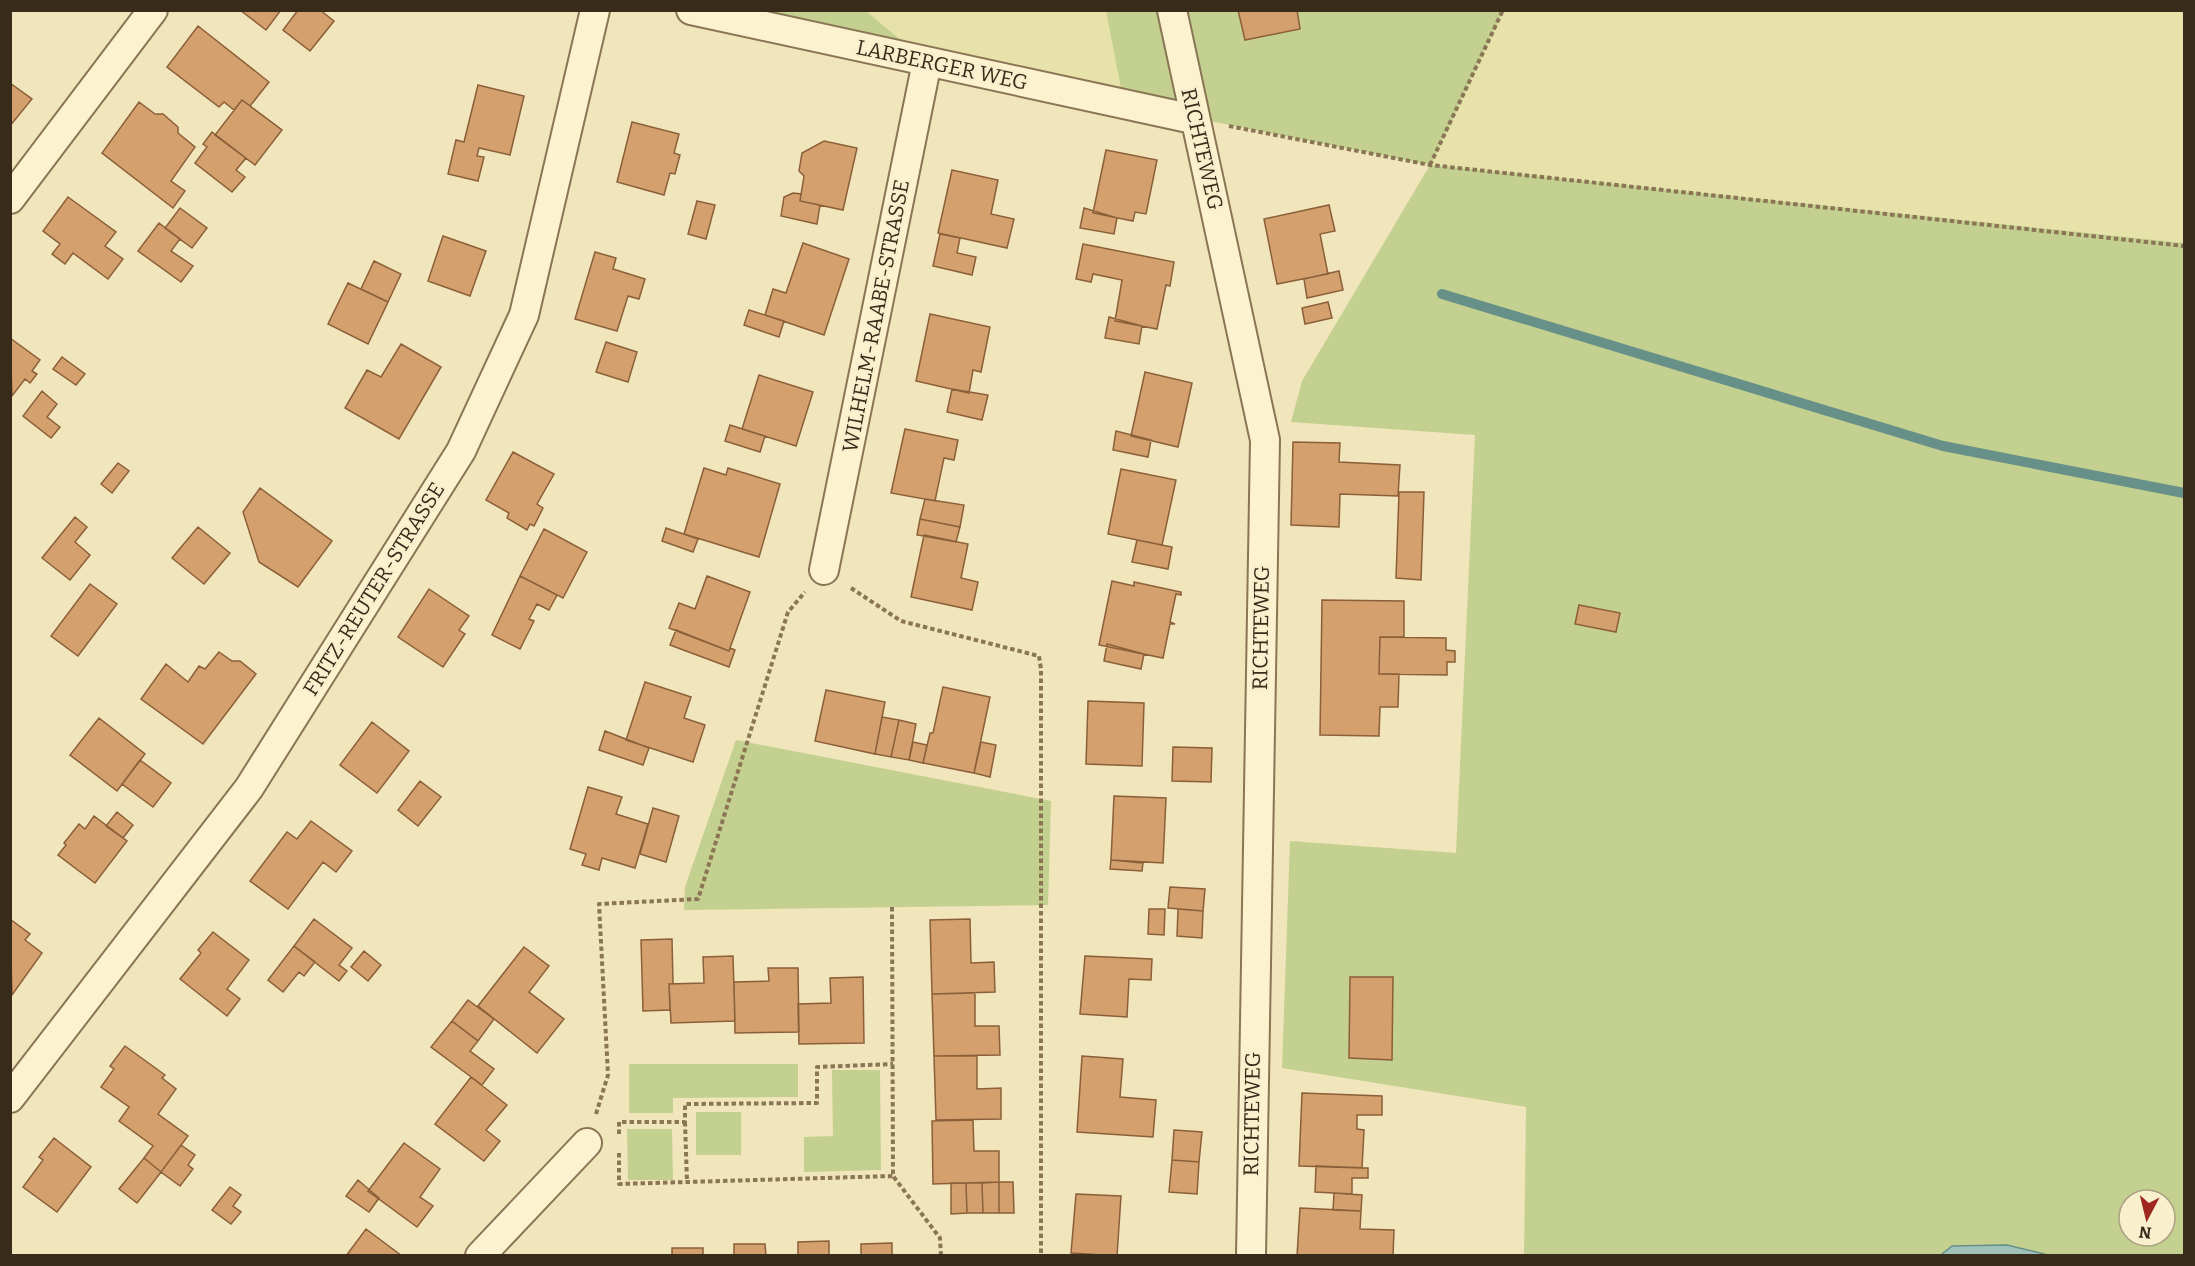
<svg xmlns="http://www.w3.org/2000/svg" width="2195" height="1266" font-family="Bitter,serif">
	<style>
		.farmland { fill: #e7e2a9 }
		.green { fill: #c4d08f; fill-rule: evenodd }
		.water { fill: #a0c2ba; stroke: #679089; stroke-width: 1.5 }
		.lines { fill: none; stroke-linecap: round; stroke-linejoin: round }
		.stream { stroke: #679089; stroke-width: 10 }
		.building { fill: #d3a06e; stroke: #8b5f38; stroke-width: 1.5 }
		.minor-casing { stroke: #8a7554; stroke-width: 32 }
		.path { stroke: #8a7554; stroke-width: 4; stroke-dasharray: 4.5 3; stroke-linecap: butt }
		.minor { stroke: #fcf2d0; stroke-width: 28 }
		.labels { text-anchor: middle; stroke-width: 5; stroke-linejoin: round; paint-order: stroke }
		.street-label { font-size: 21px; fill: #382b1a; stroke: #f8efcc }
	</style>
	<rect width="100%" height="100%" fill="#f1e5bc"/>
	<path class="farmland" d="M866,11h240l18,93 -197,-42z
		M1503,11h681v235l-754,-81z"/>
	<path class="green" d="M714,11h152l61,51z
		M1106,11h397l-72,154 753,78v1012l-136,1 -41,-11 -55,1 -11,10 -417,-1 2,-148 -244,-39 8,-227 166,12 19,-418 -184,-13 11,-41 128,-216 -306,-61zM2129,1200h36v36h-36z
		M736,740l315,61 -3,104 -364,5 1,-23z
		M629,1064h169v33l-125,1v15h-44z
		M832,1070h48l1,100 -77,2v-35l29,-1z
		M696,1112h45v43h-45z
		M627,1129h45l1,51h-45z"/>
	<path class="water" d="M2007,1245l41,10h-107l11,-9z"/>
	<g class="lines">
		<path class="stream" d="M1442,294l501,152 241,47"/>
	</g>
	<path class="building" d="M240,10h41l-15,20z
		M298,10h22l14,11 -24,30 -27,-21z
		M1238,10h59l3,19 -55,11z
		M198,26l71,56 -19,24 -8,-6 -8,10 -10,-8 -5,5 -52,-40z
		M10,83l22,16 -22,27z
		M478,85l46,11 -14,59 -31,-7 -2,8 7,1 -6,24 -30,-7 8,-34 8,2z
		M242,100l40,30 -27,35 -40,-30z
		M139,102l16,12h8l15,13v6l17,14 -24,34 14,10 -12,17 -71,-55z
		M632,122l47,12 -5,19 6,2 -5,19 -5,-1 -6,22 -47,-13z
		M212,132l34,26 -10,12 9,7 -13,15 -37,-29 12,-16 -4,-3z
		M824,141l33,7 -14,62 -43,-9 4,-25 -5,-5 3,-18z
		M1106,150l51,10 -11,54 -11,-2 -2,9 -40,-8z
		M952,170l46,10 -7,34 23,5 -7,29 -69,-15z
		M793,193l8,1 -1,7 20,4 -3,19 -36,-8 3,-19z
		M68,197l48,35 -11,14 18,13 -15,20 -35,-26 -8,11 -13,-10 8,-10 -17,-13z
		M697,201l18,4 -9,34 -18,-5z
		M1329,205l6,26 -15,3 8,40 -51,10 -13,-65z
		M180,208l27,20 -15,20 -27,-20z
		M1084,208l33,10 -3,16 -34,-6z
		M159,223l21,16 -9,12 22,15 -12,16 -43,-31z
		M940,234l20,4 -3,15 19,4 -4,18 -39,-9z
		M443,236l43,15 -16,45 -42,-15z
		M803,243l46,16 -25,76 -59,-20 8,-26 13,4z
		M1083,244l91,18 -4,24 -4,-1 -9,44 -42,-8 7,-41 -29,-6 -2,8 -15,-3z
		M595,252l21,6 -3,11 32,10 -6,20 -11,-3 -11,35 -42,-12z
		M374,261l27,13 -13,28 -27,-13z
		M1339,271l4,19 -36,8 -3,-19z
		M348,283l40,19 -20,42 -40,-20z
		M1328,302l4,16 -27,6 -3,-16z
		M749,310l35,11 -5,16 -35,-12z
		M930,314l60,13 -9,45 -8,-2 -4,23 -53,-12z
		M1109,317l33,9 -3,18 -34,-6z
		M10,338l30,22 -8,11 5,3 -7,9 -5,-4 -13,17z
		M606,342l31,10 -9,30 -32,-10z
		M401,344l40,23 -42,72 -54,-31 22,-38 14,7z
		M62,357l23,17 -9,11 -23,-16z
		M1145,372l47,11 -14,64 -47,-11z
		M759,375l54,17 -17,54 -54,-17z
		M952,389l36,6 -6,25 -35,-8z
		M42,391l15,13 -10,13 13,10 -9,11 -28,-22z
		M730,425l35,11 -5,16 -35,-11z
		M905,429l53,11 -4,20 -10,-2 -9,43 -44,-8z
		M1116,431l35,9 -3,17 -35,-7z
		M1293,442l47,1 -1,19 61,3 -2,31 -58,-2 -1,33 -48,-2z
		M513,452l41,22 -17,30 6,4 -9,18 -4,-2 -3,6 -20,-12 2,-5 -23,-13z
		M118,463l11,8 -17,22 -11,-9z
		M704,468l22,7 2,-7 52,16 -21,73 -75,-23z
		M1121,469l55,11 -14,65 -54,-11z
		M260,488l72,53 -34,46 -39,-25 -16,-50z
		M1399,492h25l-3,88 -25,-2z
		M925,499l39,6 -4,22 -40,-8z
		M75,517l12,10 -12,15 15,13 -20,25 -28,-22z
		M920,519l40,8 -4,15 -39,-7z
		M198,527l32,26 -26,31 -32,-26z
		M666,528l32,11 -5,13 -31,-11z
		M544,529l43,23 -24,46 -43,-22z
		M924,535l44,9 -7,34 17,4 -6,28 -61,-13z
		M1137,540l35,7 -4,22 -36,-7z
		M520,576l37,19 -8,15 -12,-6 -8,15 5,2 -14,28 -28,-14z
		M707,576l43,16 -21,59 -60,-23 10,-25 16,6z
		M1112,581l22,5v-4l47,10v3l-5,-1 -6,28 5,2h-5l-7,34 -64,-13z
		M90,584l27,20 -39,52 -27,-20z
		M429,589l40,27 -10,14 6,4 -22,33 -45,-30z
		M1322,600l82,1v36h-24l-1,37h20l-1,33h-18l-1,29 -59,-1z
		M1579,605l41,8 -4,19 -41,-8z
		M676,630l53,21 1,-3 5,2 -6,17 -59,-22z
		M1380,637l66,1v12l9,1v11h-8v13l-68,-1z
		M1107,644l37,10 -3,15 -37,-8z
		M219,652l13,9h8l16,13 -53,70 -62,-45 25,-35 22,18 11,-16 6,3z
		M645,682l46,15 -7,21 21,7 -12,37 -67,-22z
		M943,687l47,10 -16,76 -51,-10 7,-30h3z
		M826,690l59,12 -10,52 -60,-13z
		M1088,701l56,2 -2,63 -56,-2z
		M882,717l17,3 -8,37 -16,-3z
		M99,718l46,36 -28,37 -47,-36z
		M899,720l17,4 -7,36 -18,-3z
		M372,722l37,29 -32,42 -37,-28z
		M605,731l44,17 -6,17 -44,-15z
		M913,742l14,3 -4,18 -14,-3z
		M981,742l15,3 -6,32 -16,-4z
		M1173,747l39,1 -1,34 -39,-1z
		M140,760l31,23 -18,24 -31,-23z
		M420,781l21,16 -23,29 -20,-16z
		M588,787l34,10 -6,17 32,10 -13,44 -33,-10 -3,12 -17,-5 4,-11 -16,-5z
		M1114,796l52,2 -3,65 -52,-3z
		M653,808l26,8 -13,46 -26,-8z
		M117,812l16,13 -10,13 -17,-12z
		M94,816l33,25 -32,42 -37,-28 8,-10 -2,-2 15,-19 6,5z
		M311,821l41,30 -16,21 -13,-10 -35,47 -38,-28 37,-49 10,7z
		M1111,860l32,3 -1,8 -32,-2z
		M1170,887l35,2 -2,22 -35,-3z
		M1149,909h16l-1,26 -16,-1z
		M1178,909l25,2 -1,27 -25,-2z
		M10,919l20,15 -5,6 17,13 -30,42z
		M314,919l38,29 -13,17 8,6 -8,10 -45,-35z
		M970,919l1,44 23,-1 1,30 -63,2 -2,-74z
		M213,932l36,28 -22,29 13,10 -13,17 -47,-37 21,-26 -3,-3z
		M672,939l1,45h-4l1,26 -27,1 -2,-71z
		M294,946l21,16 -11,14 -5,-4 -16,20 -15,-12z
		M524,947l25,19 -20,26 35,27 -27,34 -59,-47z
		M364,951l17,14 -13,16 -17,-14z
		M733,956l2,65 -64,2 -2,-39 35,-1 -1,-26z
		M1085,956l67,3 -1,21 -22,-1 -2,38 -47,-3z
		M768,968h30l1,64 -64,1 -1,-51 35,-1z
		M863,977l1,66 -65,1 -1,-40 33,-1 -1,-25z
		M1350,977h43l-1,83 -43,-2z
		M975,993v33h24l1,29 -66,1 -2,-62z
		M468,1000l26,19 -16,22 -26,-20z
		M452,1021l26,20 -8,10 24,18 -12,16 -51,-38z
		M125,1046l40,29 -3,3 14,11 -18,25 30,22 -27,36 -17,-14 9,-12 -34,-25 10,-14 -28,-20 13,-18 -4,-3z
		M934,1056h43v33l24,-1v31l-65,1z
		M1082,1056l41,3 -3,38 36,3 -3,37 -76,-5z
		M471,1077l36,28 -21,25 14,11 -16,20 -49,-37z
		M1302,1093l80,3v19h-25v14l7,1 -2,38 -63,-2z
		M973,1120l1,31h25v31l-66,2 -1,-63z
		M1174,1130l28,2 -3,30 -27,-2z
		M54,1138l37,29 -34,45 -34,-25 20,-27 -4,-3z
		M404,1143l36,26 -20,28 13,9 -16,21 -49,-36z
		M181,1145l14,10 -7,10 5,4 -13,17 -19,-14z
		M144,1158l17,14 -24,31 -18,-14z
		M1172,1160l27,2 -2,32 -28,-2z
		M1316,1166l52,2v10h-16v16l-37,-2z
		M358,1180l21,18 -10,14 -23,-16z
		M999,1182h14l1,31h-15z
		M999,1182v31h-16l-1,-30z
		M951,1183h15l1,30 -16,1z
		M966,1183h16l1,30h-16z
		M230,1187l11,8 -8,11 8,6 -10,12 -19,-14z
		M1334,1193l28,2 -1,16 -28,-1z
		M1076,1194l45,2 -4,60 -46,-3z
		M1300,1208l61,3 -1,18 34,1 -1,26h-96z
		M366,1229l36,27h-56z
		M829,1241v15h-31v-14z
		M892,1243v13h-31v-12z
		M734,1244h31l1,12h-32z
		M672,1248h31v8h-31z"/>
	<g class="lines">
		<g class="minor-casing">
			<path id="minor" d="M691,10l502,109
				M1172,10l93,430 -14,816
				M10,199l143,-189
				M824,570l103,-508
				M10,1098l239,-310 212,-337 63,-136 71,-305
				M480,1256l107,-113"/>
		</g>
		<path class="path" d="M1229,126l201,39 754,81
			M1430,165l73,-155
			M851,588l50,33 138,35 2,13v587
			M892,907l1,269 47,62 1,18
			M596,1114l12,-39 -9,-171 99,-5 90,-287 17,-20
			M685,1122l2,60
			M619,1134v-12h66v-18l132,-1v-36l76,-3
			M619,1153v31l274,-8"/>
		<use href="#minor" class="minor"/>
	</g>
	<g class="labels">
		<g class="street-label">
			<text transform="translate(942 65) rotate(12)" y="7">LARBERGER WEG</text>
			<text transform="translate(1202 149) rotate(77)" y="7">RICHTEWEG</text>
			<text transform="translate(876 316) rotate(-79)" y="7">WILHELM-RAABE-STRASSE</text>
			<text transform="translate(374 589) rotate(-58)" y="7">FRITZ-REUTER-STRASSE</text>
			<text transform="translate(1261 628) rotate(-89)" y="7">RICHTEWEG</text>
			<text transform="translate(1252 1114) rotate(-89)" y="7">RICHTEWEG</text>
		</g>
	</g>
	<rect width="2195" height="1266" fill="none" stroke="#382b1a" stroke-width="24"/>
	<g transform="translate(2147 1218) rotate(187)"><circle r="28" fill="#f8efcc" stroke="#aba185" stroke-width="1.5"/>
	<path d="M0-4.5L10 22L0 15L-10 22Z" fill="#9e281f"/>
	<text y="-9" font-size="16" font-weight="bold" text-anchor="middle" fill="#382b1a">N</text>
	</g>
</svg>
